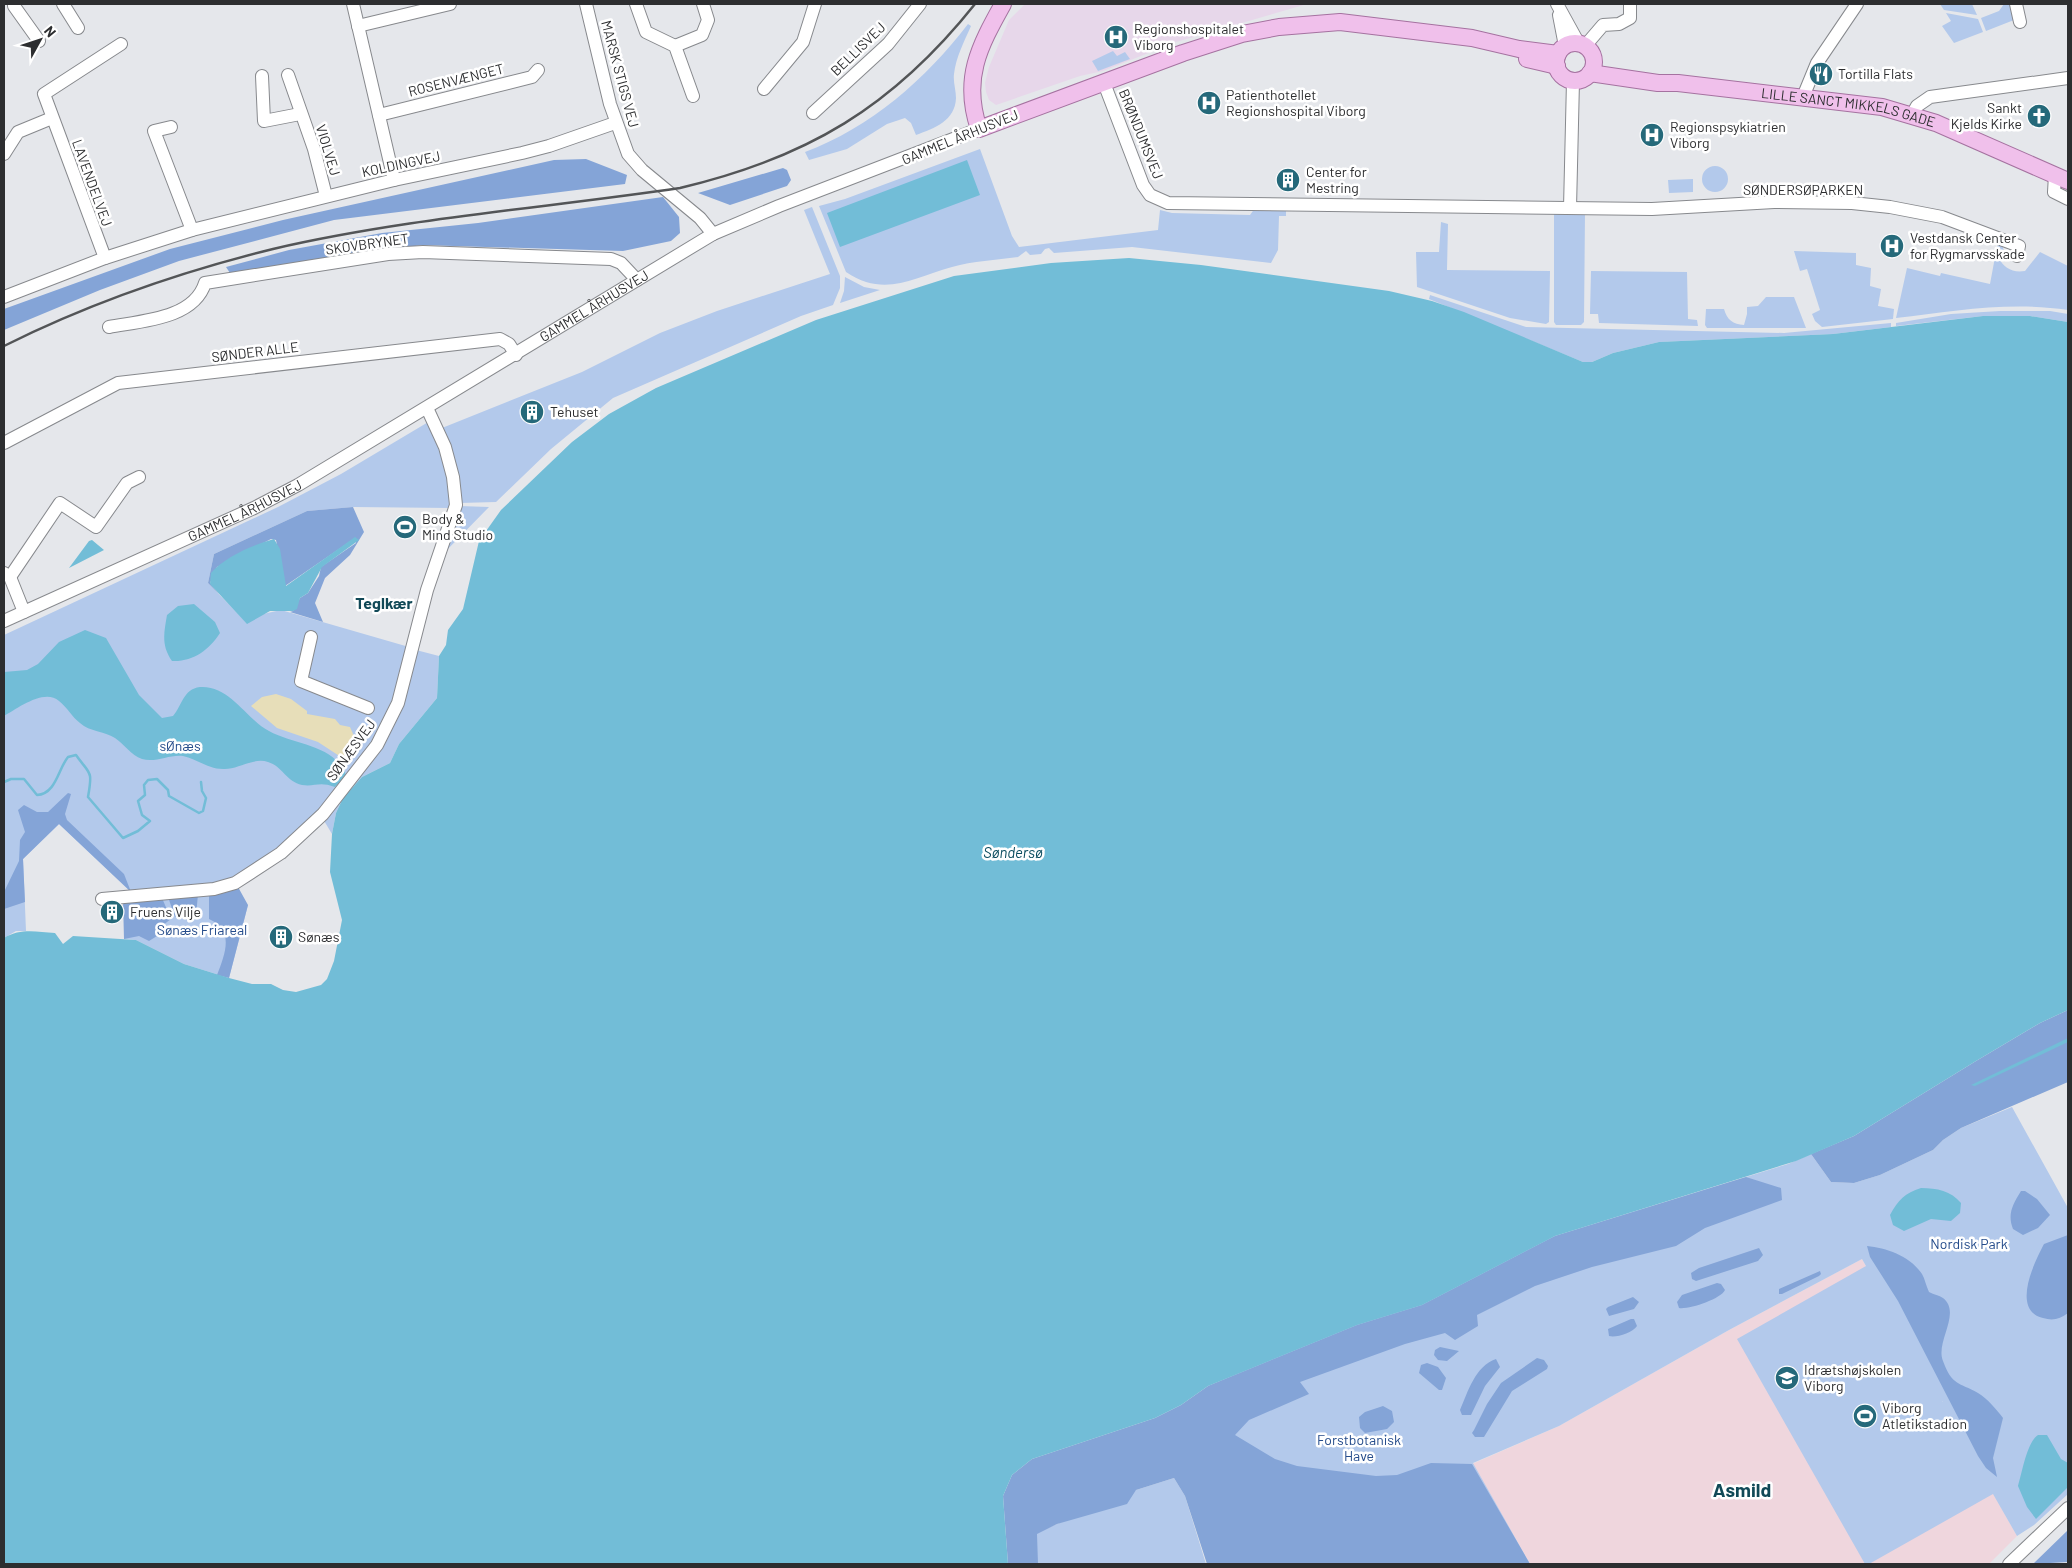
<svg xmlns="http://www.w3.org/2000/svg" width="2072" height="1568" font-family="Barlow,sans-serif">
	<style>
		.education { fill: #efd6dd }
		.medical { fill: #e7d7ea }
		.green { fill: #b3c9eb }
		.forest { fill: #84a4d7 }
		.sand { fill: #e7deb9 }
		.water { fill: #72bdd7 }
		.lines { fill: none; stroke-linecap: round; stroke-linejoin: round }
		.stream { stroke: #72bdd7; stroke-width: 2.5 }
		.minor-casing { stroke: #87898d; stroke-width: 14 }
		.major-casing { stroke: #a572a0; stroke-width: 18 }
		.minor { stroke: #fff; stroke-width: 12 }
		.major { stroke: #f0c0eb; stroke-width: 16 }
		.rail { stroke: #535557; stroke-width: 2.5 }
		.labels { text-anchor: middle; stroke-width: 5; stroke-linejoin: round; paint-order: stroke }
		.poi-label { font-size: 14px; fill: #2d2e30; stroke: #fff; text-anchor: start }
		.street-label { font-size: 14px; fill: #2d2e30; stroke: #fff }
		.park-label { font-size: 14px; fill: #254c8b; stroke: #fff }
		.water-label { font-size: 15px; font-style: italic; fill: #0a4c5f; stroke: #fff }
		.quarter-label { font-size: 16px; font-weight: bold; fill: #114957; stroke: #fff }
		.district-label { font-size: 19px; font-weight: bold; fill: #114957; stroke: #fff }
	</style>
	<rect width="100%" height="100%" fill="#e5e7eb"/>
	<path class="education" d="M1862,1259l155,277 -28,28h-459l-58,-100 87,-38 170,-96z"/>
	<path class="medical" d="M1025,4h282l-131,38 -73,29 -23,5 -84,29 -7,-5 -3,-8 -1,-9 4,-16 20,-47z"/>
	<path class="green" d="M1940,4h32l5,11 -33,-5z
		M2004,4h8l2,16 -28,11 -5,-13 18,-7z
		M1946,13l32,6 5,13 -29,11 -12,-17 9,-5z
		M968,24l3,2c-7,16 -15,31 -17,48 -1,8 2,16 2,24 -1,23 -21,30 -40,37l-5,-12 -6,-5 -18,6 -40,25 -38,11 -4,-8c65,-24 121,-73 163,-128z
		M1113,51l4,5 8,-4 5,7 -32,12 -6,-10z
		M980,149l32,87 7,11 139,-17 2,-20 12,3 78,2 5,-7h31v8h-7l-1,34 -7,13 -139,-16 -78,6 -5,-5 -4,1 -4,5 -11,1 -4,-4 -8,6c-22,3 -45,4 -66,10 -40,11 -67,31 -106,5l-27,-66 26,-7z
		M1702 179a13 13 0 1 1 26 0a13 13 0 1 1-26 0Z
		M1693,179v13l-24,1 -1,-13z
		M812,207l28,69v12l-7,17 -32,11 -188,82 -62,51 -55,53 -37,1 -17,-75 140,-56 78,-39 57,-22 113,-37 -26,-64z
		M1554,212l31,1 -1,109 -3,3h-25l-2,-3z
		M1441,222l7,2 -1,46 103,1 -1,51 -3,2 -36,-6 -93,-31 -1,-35h23z
		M1998,241l4,4 3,9 -7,3c6,11 14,16 27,14l15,-19 28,14v44c-57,-9 -115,1 -172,8l11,-50 33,8 1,-3 49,11z
		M1794,251l62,2v12l15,3 -1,18 11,3 -3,17 16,3 -1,10 -71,8 -7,-6 -3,-7 8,-4 -13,-41 -7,2z
		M1591,271l96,1 1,47 9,1 1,6 -99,-3 -1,-9h-8z
		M845,277l19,10 16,3 -40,13 4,-12z
		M1430,295l96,32 258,6 107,-10v4l-58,7 -174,8 -46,11 -21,9h-9l-154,-63z
		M1766,297h28l12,31h-99l-2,-3 1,-16h18c3,11 9,15 20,16l3,-11v-7l11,-1z
		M2000,311h50l18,3v8l-38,-6h-47l-87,10v-3l55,-9z
		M430,421l14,32 8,55 -99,-1 -46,4 -93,43 -6,29 39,40 16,-9 18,-4 128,37 -1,12 -26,73 -76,96 -75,54 -100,10 -72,-68 -36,35 3,72h-10l-12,7v-303l274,-128 63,-33z
		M459,506l30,1 -46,47z
		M416,650l23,6 -2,42 -38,46 -9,19 -28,14 -19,21 -7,15 -4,21 -9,-15 62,-82z
		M201,893l47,12 -19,73 -45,-14 -48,-24 -12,-1v-40z
		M2012,1107l56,101v286l-34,31 -17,11 -24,-42 -124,70h-4l-128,-225 129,-73 77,136 -81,-143 -133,71 -170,96 -86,37 57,101h-247l-75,-178 347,-150 233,-72 23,-10 20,28 23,1 26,-8 53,-25 10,-10 18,-12z
		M1174,1478l11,18 21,68h-170v-31l100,-43z"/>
	<path class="forest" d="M586,159l41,16 -2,9 -291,36 -155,41 -79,29 -96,40v-21l166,-60 113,-29 271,-60z
		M783,168l4,2 4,10 -4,6 -57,19 -32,-12z
		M663,197l16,20 1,16 -9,8 -48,10 -201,-6 -192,28 -4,-6 63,-17 93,-17 96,-10z
		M353,507l11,25 -14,23 -25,23 -10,25 8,19 -33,-10 3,-1 7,-13 8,-5 11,-17 2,-9 35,-24 -1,-5 -70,48 -9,-46 -5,-1 -54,28 -7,16 9,11 -11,-11 6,-29 93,-43z
		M68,793l3,1 -6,20 2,6 57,54 7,18 -72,-68 -36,35 2,43 -21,7v-17l15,-31 1,-21 5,-8 -7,-22 6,-5 13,7h11z
		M238,887l10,18 -19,73 -12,-3c8,-21 18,-45 -8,-56v-26z
		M198,894l-2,22 -21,1 -7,-20z
		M162,898l9,21 -8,6 -6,11 -8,5 -10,-5 -15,3 -1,-38z
		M2068,1010v72l-107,46 -18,12 -10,10 -53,25 -26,8 -23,-1 -20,-28 43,-18 122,-75 64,-38z
		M1746,1177l35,11 1,12 -77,28 -29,18 -84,21 -57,19 -58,29 1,11 -23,14 -10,-7 -40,11 -105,38 9,12 -60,26 -14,15 40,24 22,7 79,10 21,-1 34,-12 41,1 58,100h-323l-22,-68 -11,-18 -38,12 -9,14 -70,20 -20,10 1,30h-30l-5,-68 9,-21 20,-16 123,-41 26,-13 27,-19 149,-61 65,-20 133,-69z
		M2021,1191h4l12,8 13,16 -12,13 -15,7 -10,-6c-6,-15 0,-25 8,-38z
		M2068,1235v78c-8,6 -15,8 -25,5 -32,-8 -9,-55 1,-74z
		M1867,1246c20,2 43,10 55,28 3,5 4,12 7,18 5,3 10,3 14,6 19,15 -8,44 0,63 9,25 16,21 35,32 9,5 19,17 25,25l-10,40 4,19 -11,-9 -8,-12 -80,-155 -28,-44z
		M1759,1248l4,7 -5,6 -62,20 -4,-2 -1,-6 8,-5z
		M1820,1271l1,3 -2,2 -37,18h-3v-5z
		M1717,1283l4,1 4,6c-4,9 -37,20 -46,18l-2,-6 5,-7z
		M1633,1297l6,5 -5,7 -25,7 -3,-7 2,-2z
		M1631,1319h3l3,7c-5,7 -21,12 -28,10l-1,-7z
		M1440,1347l19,4 -12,10 -9,-1 -4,-5 1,-5z
		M1537,1358l7,2 4,6 -1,3 -35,22 -28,46h-9l-3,-4 2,-3 13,-26 14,-21z
		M1496,1359l4,8 -15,19 -14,29h-9l-2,-5c8,-18 15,-44 36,-51z
		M1427,1363l11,4 8,11 -4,12h-3l-20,-17 2,-8z
		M1383,1406l9,5 2,11 -7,7 -22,4 -5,-5 -1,-11 6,-5z
		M2068,1530v32l-35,2z"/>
	<path class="sand" d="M276,694l15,5 16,12v3l28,5 5,6 10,2 7,16 -10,18 -29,-19 -41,-14 -26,-22 11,-9z"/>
	<path class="water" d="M967,160l13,35 -140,52 -13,-34z
		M1129,258l72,7 188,26 43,10 32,11 119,50h9l21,-9 46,-11 174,-8 150,-18h47l38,6v688l-28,13 -64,38 -122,75 -58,25 -241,75 -133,69 -65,20 -149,61 -27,19 -26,13 -123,41 -20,16 -9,21 5,68h-1004v-626c17,-10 32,-6 51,-5l8,11 10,-8 63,4 48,24 45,14 23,6h19l12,6 13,2 25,-7 6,-6 7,-18 8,-41 -12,-48 2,-38 4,-21 7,-15 19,-21 28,-14 9,-19 38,-46 2,-42 7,-11 2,-15 15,-21 16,-68 22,-31 71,-68 37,-28 47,-26 160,-68 138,-44 97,-13z
		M355,537l4,3 -37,27 -14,26 -8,5 -3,11 -4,2h-23l-23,13 -37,-40 1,-11c15,-17 42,-28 63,-34l6,10 6,37z
		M92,540l12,10 -35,18 20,-27z
		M194,604l21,18 5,11c-11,17 -27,29 -48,28 -11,-16 -8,-28 -5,-46l11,-9z
		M85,630l21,8 33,57 23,23 11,-2c9,-10 10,-27 27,-29 30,-2 46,32 69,44 25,14 65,13 77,44l-11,12c-16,-6 -20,0 -33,-2 -15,-3 -20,-19 -34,-23 -15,-5 -30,8 -45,7 -15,0 -26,-10 -40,-13 -13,-2 -27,7 -41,3 -11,-4 -18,-15 -27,-21 -11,-7 -25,-6 -35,-15 -8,-6 -13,-16 -21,-22 -15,-13 -42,8 -55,15v-44l23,-2 11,-6 21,-22z
		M2068,1038v4l-93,44 -4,-1z
		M1921,1188c16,0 30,3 40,15l-1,10 -9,8 -20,-2 -27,12 -11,-6 -3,-10c8,-15 15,-22 31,-27z
		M2038,1435h9l14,24 7,4v24l-32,32 -9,-12 -9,-21c4,-13 9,-44 20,-51z"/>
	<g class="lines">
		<path class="stream" d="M4,782l7,-3h13l13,16c19,-1 21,-26 31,-38l8,-2c14,20 17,14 12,42l35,41 15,-7 12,-10 -8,-6 -4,-14 7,-6 -1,-10 4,-5 9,-1 11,11 1,6 30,17 4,-2 3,-13 -4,-7 -1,-9"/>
		<g class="minor-casing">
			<g id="minor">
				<path d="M63,4l15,24"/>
				<path d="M353,4l41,176"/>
				<path d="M586,4l24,100 18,50 14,16 58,48 13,16"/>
				<path d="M636,4l10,28 29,14 18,50"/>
				<path d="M1557,4l22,40"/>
				<path d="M2016,4l4,18"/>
				<path d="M14,6l25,35"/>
				<path d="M1559,15l6,31"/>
				<path d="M358,26l92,-22"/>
				<path d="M675,46l27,-11 6,-15 -5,-16"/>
				<path d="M1585,46l18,-21 16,-1 11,-6v-14"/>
				<path d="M288,75l26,74 12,47"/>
				<path d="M262,76l2,45 36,-7"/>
				<path d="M1104,83l39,102 7,10 18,8 484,6 122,-7 78,1 38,4 52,10 77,29 -2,10"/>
				<path d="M764,89l39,-47 12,-38"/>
				<path d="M1803,97l14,-34 40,-59"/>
				<path d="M813,113l75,-69 32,-40"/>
				<path d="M379,115l153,-38 6,-7"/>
				<path d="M1912,115l5,-9 13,-9 138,-19"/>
				<path d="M171,127l-17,4 38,99"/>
				<path d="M4,154l14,-22 34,-14"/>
				<path d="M2055,175l-1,17 14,7"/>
				<path d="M1570,208l3,-127"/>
				<path d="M105,258l-61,-164 77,-50"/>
				<path d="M4,297l101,-39 87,-28 202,-50 128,-27 27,-7 66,-23"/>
				<path d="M109,327c32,-6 85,-8 96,-44l183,-29 35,-2 188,7 10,4 16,17"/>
				<path d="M4,443l114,-60 382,-44 9,5 7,11"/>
				<path d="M4,573l6,4 14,35"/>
				<path d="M10,577l50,-74 36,24 31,-44 12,-6"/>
				<path id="s1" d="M4,621l250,-113 44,-23 415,-251 66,-28 200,-77"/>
				<path d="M311,637l-10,44 67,27"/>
				<path d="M102,899l112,-10 21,-6 46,-30 42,-39 54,-69 21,-42 29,-113 29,-85 -3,-28 -8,-30 -18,-39"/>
				<path d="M2009,1564l59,-56"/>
			</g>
		</g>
		<g class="major-casing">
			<g id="major">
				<path d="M1003,4c-24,43 -41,75 -24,125l204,-76 59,-19 37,-7 61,-5 132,16 47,11 39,5"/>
				<circle cx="1575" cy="62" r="19"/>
				<path d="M1527,59l30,7"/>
				<path id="s2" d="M1590,73l68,10h20l204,24 54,16 132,58"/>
			</g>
		</g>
		<use href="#minor" class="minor"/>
		<use href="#major" class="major"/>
		<path class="rail" d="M4,346c86,-43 176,-74 269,-97 134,-31 272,-41 407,-61 127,-30 213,-81 295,-184"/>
	</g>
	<defs>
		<g id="hospital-disc" transform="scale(1.25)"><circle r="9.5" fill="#25697a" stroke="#fff"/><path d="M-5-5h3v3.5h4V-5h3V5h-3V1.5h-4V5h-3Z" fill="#fff"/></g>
		<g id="restaurant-disc" transform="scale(1.25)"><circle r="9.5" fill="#25697a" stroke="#fff"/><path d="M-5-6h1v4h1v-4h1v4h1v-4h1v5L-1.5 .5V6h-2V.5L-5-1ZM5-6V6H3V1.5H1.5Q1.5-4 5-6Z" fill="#fff"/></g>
		<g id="church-disc" transform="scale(1.25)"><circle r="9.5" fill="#25697a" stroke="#fff"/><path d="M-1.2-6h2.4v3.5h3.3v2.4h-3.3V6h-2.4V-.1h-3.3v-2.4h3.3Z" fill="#fff"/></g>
		<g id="building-disc" transform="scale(1.25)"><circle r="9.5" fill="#25697a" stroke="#fff"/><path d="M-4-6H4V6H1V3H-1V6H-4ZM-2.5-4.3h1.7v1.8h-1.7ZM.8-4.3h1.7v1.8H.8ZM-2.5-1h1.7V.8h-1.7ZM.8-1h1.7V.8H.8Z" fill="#fff"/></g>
		<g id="stadium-disc" transform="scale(1.25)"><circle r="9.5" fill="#25697a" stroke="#fff"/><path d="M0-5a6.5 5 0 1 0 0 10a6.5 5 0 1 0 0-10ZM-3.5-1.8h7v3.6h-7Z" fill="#fff"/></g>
		<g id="school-disc" transform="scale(1.25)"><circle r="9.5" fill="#25697a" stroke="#fff"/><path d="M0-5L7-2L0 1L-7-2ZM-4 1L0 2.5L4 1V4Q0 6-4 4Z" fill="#fff"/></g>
	</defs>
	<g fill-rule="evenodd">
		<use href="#hospital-disc" x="1116" y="37"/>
		<use href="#restaurant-disc" x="1821" y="74"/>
		<use href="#hospital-disc" x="1209" y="103"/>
		<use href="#church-disc" x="2039" y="116"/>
		<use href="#hospital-disc" x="1652" y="135"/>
		<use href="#building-disc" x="1288" y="180"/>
		<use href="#hospital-disc" x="1892" y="246"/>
		<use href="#building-disc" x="532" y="412"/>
		<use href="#stadium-disc" x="405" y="527"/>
		<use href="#building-disc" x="112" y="912"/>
		<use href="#building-disc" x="281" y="937"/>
		<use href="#school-disc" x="1787" y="1378"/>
		<use href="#stadium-disc" x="1865" y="1416"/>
	</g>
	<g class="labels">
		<g class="poi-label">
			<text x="1134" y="34">Regionshospitalet<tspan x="1134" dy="16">Viborg</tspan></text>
			<text x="1838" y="79">Tortilla Flats</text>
			<text x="1226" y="100">Patienthotellet<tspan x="1226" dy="16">Regionshospital Viborg</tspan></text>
			<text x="2022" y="113" text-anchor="end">Sankt<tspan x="2022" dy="16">Kjelds Kirke</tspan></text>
			<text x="1670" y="132">Regionspsykiatrien<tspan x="1670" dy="16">Viborg</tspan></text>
			<text x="1306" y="177">Center for<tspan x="1306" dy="16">Mestring</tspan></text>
			<text x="1910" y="243">Vestdansk Center<tspan x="1910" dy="16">for Rygmarvsskade</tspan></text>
			<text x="550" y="417">Tehuset</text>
			<text x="422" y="524">Body &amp;<tspan x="422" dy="16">Mind Studio</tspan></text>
			<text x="130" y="917">Fruens Vilje</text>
			<text x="298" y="942">Sønæs</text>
			<text x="1804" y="1375">Idrætshøjskolen<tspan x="1804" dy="16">Viborg</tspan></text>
			<text x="1882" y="1413">Viborg<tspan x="1882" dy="16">Atletikstadion</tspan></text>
		</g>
		<g class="street-label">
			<text transform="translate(858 49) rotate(-44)" y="5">BELLISVEJ</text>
			<text transform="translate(620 74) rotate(75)" y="5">MARSK STIGS VEJ</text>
			<text transform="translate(456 80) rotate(-14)" y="5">ROSENVÆNGET</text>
			<text dy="5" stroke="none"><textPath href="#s2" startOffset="261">LILLE SANCT MIKKELS GADE</textPath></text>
			<text transform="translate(1141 134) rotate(68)" y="5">BRØNDUMSVEJ</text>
			<text transform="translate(960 137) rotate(-22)" y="5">GAMMEL ÅRHUSVEJ</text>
			<text transform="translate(328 150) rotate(73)" y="5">VIOLVEJ</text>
			<text transform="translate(401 164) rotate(-12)" y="5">KOLDINGVEJ</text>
			<text transform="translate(92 183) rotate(70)" y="5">LAVENDELVEJ</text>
			<text x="1803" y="195">SØNDERSØPARKEN</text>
			<text transform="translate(367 244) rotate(-8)" y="5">SKOVBRYNET</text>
			<text dy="5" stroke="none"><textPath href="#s1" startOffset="670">GAMMEL ÅRHUSVEJ</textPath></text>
			<text transform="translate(255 352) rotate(-7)" y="5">SØNDER ALLE</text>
			<text dy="5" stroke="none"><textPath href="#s1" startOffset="265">GAMMEL ÅRHUSVEJ</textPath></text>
			<text transform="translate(351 750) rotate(-54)" y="5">SØNÆSVEJ</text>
		</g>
		<g class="park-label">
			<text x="180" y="751">sØnæs</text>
			<text x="202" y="935">Sønæs Friareal</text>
			<text x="1969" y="1249">Nordisk Park</text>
			<text x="1359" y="1445">Forstbotanisk<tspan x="1359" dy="16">Have</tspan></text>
		</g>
		<g class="water-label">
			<text x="1013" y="858">Søndersø</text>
		</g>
		<g class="quarter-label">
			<text x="384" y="609">Teglkær</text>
		</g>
		<g class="district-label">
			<text x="1742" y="1497">Asmild</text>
		</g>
	</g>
	<rect width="2072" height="1568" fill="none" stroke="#2d2e30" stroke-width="10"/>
	<g transform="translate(40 40) rotate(50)" stroke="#ffffff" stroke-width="4" paint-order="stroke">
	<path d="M0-4L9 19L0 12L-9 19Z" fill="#2d2e30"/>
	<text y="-8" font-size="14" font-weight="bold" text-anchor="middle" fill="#2d2e30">N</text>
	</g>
</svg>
